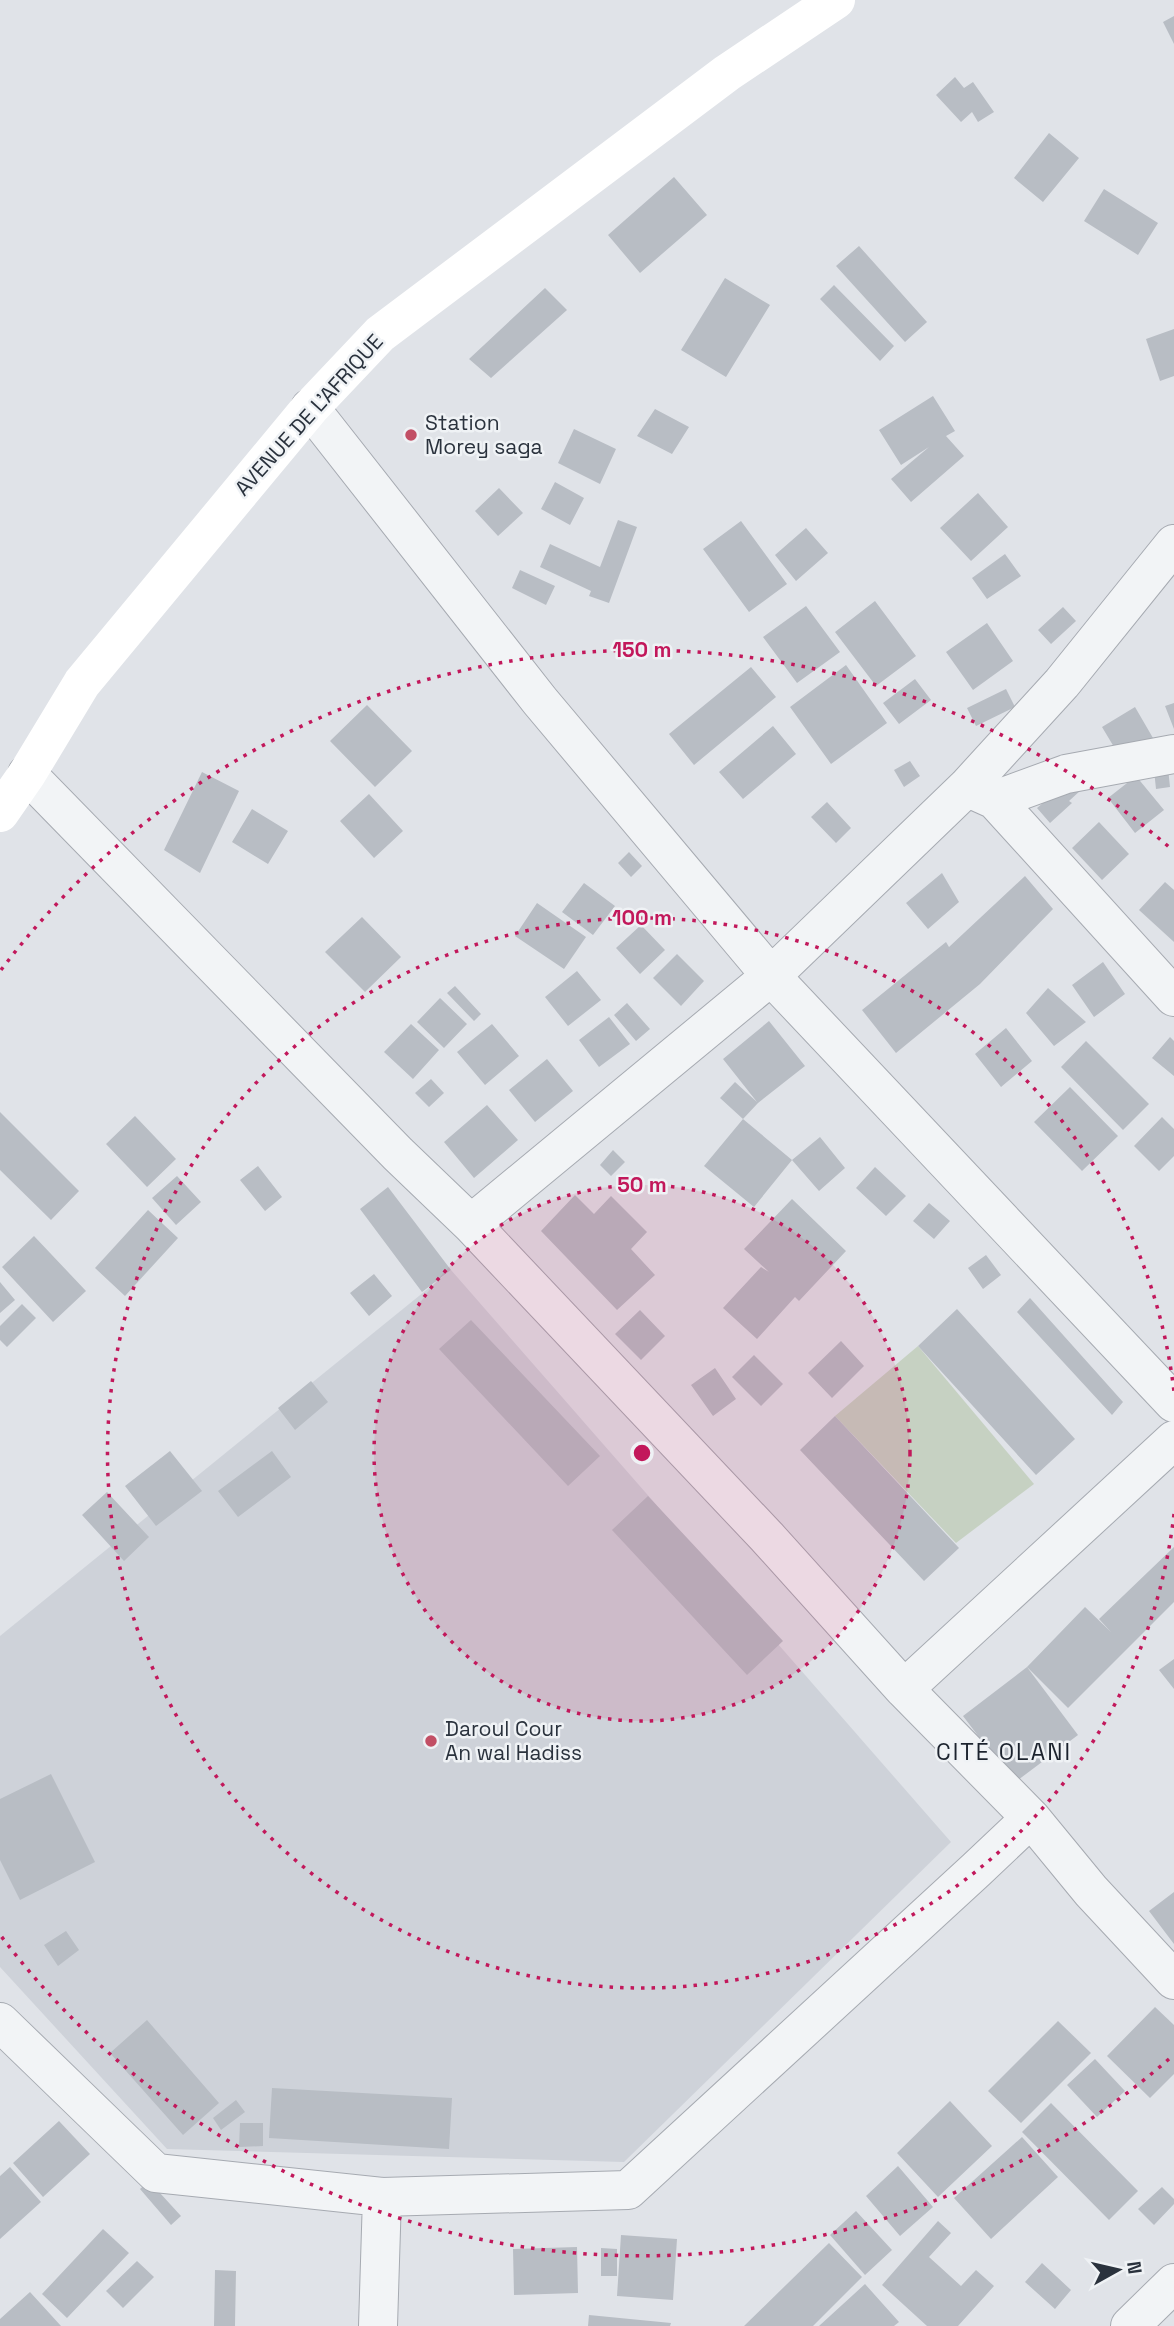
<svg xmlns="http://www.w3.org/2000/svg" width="1174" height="2326" font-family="'Space Grotesk',sans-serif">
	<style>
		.built { fill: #ced2d9 }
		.green { fill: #c6d1c2 }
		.building { fill: #b8bdc4 }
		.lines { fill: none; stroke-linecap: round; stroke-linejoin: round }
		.street-casing { stroke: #a6aab1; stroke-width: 40 }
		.street { stroke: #f2f4f6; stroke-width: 38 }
		.secondary { stroke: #fff; stroke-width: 38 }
		.ring { fill: none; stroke: #c2185b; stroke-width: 3.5; stroke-dasharray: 3.5 7 }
		.poi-dot { fill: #c24f65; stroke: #eff2f5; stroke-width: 2.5 }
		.labels { text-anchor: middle; stroke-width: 5; stroke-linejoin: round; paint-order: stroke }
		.street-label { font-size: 21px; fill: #2a323d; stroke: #eff2f5 }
		.poi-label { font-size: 21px; fill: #2a323d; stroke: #eff2f5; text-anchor: start }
		.neighbourhood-label { font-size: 23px; letter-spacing: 2px; fill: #1c232e; stroke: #eff2f5 }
		.centre { fill: #c2185b; stroke: #eff2f5; stroke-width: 3.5 }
		.ring-label { font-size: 21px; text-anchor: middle; font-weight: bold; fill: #c2185b; stroke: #eff2f5; stroke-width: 5; stroke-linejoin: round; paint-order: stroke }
	</style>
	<rect width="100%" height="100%" fill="#e0e3e8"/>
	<path class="built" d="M451,1270l500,572 -327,320 -457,-13 -167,-182v-331z"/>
	<path class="green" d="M918,1346l116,138 -78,59 -121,-127z"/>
	<path class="building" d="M1174,16v28l-11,-22z
		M955,77l9,11 9,-6 21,30 -16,10 -6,-10 -11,10 -25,-27z
		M1049,133l30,25 -36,44 -29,-24z
		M674,177l33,38 -67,58 -32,-38z
		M1104,189l54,34 -20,32 -54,-34z
		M859,246l68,76 -22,20 -69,-76z
		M725,278l45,27 -44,72 -45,-27z
		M834,285l60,61 -14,15 -60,-62z
		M545,288l22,22 -76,68 -22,-19z
		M1174,329v47l-14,5 -14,-42z
		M933,396l22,35 -9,5 18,20 -53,46 -20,-23 38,-32 -28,18 -22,-35z
		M655,409l34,18 -17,27 -35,-18z
		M574,429l42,20 -16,35 -42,-21z
		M555,482l29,16 -14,27 -29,-16z
		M499,488l24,25 -25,23 -23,-25z
		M978,493l30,34 -37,34 -31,-33z
		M618,520l19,7 -28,76 -20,-7 2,-5 -51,-24 10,-23 50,23z
		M741,521l46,63 -38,28 -46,-63z
		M806,528l22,25 -32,28 -21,-26z
		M1005,554l16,22 -34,23 -15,-21z
		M520,570l35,16 -9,19 -34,-17z
		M875,601l41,55 -40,30 -41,-54z
		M806,606l34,46 -43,31 -34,-46z
		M1063,607l13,14 -25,23 -13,-14z
		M987,623l26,38 -40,29 -27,-38z
		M846,665l41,58 -56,41 -41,-57z
		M751,667l25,30 -82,68 -25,-31z
		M915,679l16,21 -32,24 -16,-21z
		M1006,689l9,18 -39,19 -9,-18z
		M1174,703v26l-9,-23z
		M367,705l45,46 -37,36 -45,-46z
		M1135,707l18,31 -33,19 -18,-30z
		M773,726l23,28 -53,45 -24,-27z
		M910,761l10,15 -16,11 -10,-17z
		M1168,768l2,19 -14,2 -2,-19z
		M202,772l37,19 -39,82 -36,-23z
		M1136,776l28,34 -29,23 -27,-35z
		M1081,790l-12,11 3,2 -22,20 -13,-15 12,-10 -2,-3z
		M369,794l34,37 -29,27 -34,-37z
		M827,802l24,26 -15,15 -25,-26z
		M252,809l36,22 -20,33 -36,-22z
		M1099,822l30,32 -27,26 -30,-32z
		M629,852l13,14 -11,11 -13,-14z
		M942,873l17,29 -31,27 -22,-26z
		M1025,876l28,33 -73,75 -84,69 -34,-43 84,-68 3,5z
		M1165,882l9,8v52l-35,-32z
		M584,883l31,23 -22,29 -31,-23z
		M537,903l49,34 -22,32 -49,-33z
		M362,917l39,40 -36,35 -40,-40z
		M641,925l24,25 -25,24 -24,-26z
		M677,954l27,27 -23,25 -28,-28z
		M1103,962l22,32 -31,23 -22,-32z
		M577,971l24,29 -33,26 -23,-29z
		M455,986l26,28 -7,7 -27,-28z
		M1048,988l38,34 -32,24 -28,-33z
		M440,998l27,26 -23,24 -27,-26z
		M627,1003l23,26 -14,12 -22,-26z
		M609,1017l21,27 -31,23 -20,-27z
		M769,1021l36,45 -47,37 -15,16 -23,-21 15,-16 22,20 -34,-43z
		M411,1024l28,26 -26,29 -29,-27z
		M492,1024l27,32 -34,29 -28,-33z
		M1006,1028l26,33 -31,26 -26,-33z
		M1170,1037l4,4v35l-22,-18z
		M1086,1041l63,63 -26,26 -62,-63z
		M547,1059l26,32 -38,31 -26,-32z
		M431,1079l13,14 -15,14 -14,-14z
		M1070,1087l48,49 -36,35 -48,-49z
		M487,1105l31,35 -44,38 -30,-36z
		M0,1112l79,79 -28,29 -51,-50z
		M135,1116l41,43 -29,28 -41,-43z
		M1162,1117l12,12v27l-15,15 -25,-25z
		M743,1119l49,41 -38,47 -50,-41z
		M820,1137l25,31 -26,23 -27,-31z
		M613,1150l12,12 -14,14 -11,-11z
		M258,1166l24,31 -17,14 -25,-31z
		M875,1167l31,29 -20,20 -30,-28z
		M177,1176l24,26 -25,23 -24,-27z
		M388,1187l63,83 -29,22 -62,-83z
		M575,1195l19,19 17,-18 36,36 -16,17 24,26 -38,35 -76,-79z
		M792,1199l54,52 -47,50 -4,-4 -38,42 -34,-31 38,-41 8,5 -25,-23z
		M929,1203l21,18 -16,18 -21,-18z
		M148,1210l30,28 -53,58 -30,-28z
		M34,1236l52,55 -33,31 -51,-55z
		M986,1255l15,20 -18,14 -15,-21z
		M374,1274l18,22 -23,20 -19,-23z
		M0,1282l15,18 -15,13z
		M1030,1298l93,104 -11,13 -95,-103z
		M22,1304l14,14 -29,29 -7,-7v-14z
		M957,1309l118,130 -39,36 -118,-129z
		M640,1310l25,26 -24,24 -26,-26z
		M471,1320l129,136 -32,30 -129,-137z
		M841,1341l23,25 -32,32 -24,-25z
		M754,1355l29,29 -22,22 -29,-29z
		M715,1368l21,31 -23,17 -22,-31z
		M311,1381l17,21 -33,28 -17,-22z
		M835,1416l124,132 -35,33 -124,-131z
		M170,1451l32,40 -46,35 -31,-40z
		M272,1451l19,26 -53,40 -20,-26z
		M107,1492l42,45 -25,24 -42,-46z
		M648,1496l135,145 -36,34 -135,-145z
		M1174,1547v55l-106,106 -41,-41 58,-60 26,25 -12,-13z
		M1174,1659v30l-15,-19z
		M1027,1667l51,68 -64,48 -51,-67z
		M51,1774l44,88 -75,38 -20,-40v-61z
		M1174,1892v52l-25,-33z
		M66,1931l13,19 -21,16 -14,-21z
		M1155,2007l19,18v49l-24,24 -43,-42z
		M147,2020l72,83 -36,32 -73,-82z
		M1058,2021l33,32 -70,70 -33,-32z
		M1095,2059l30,32 -28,26 -30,-32z
		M272,2088l180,10 -3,51 -180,-11z
		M236,2100l9,12 -24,18 -8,-12z
		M950,2101l42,45 -54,51 -41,-44z
		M1051,2103l87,88 -29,29 -87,-88z
		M59,2121l31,33 -47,43 -30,-34z
		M240,2123h23v23l-24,1z
		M1022,2137l36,40 -67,62 -37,-41z
		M898,2166l35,41 -33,29 -34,-40z
		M10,2167l31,35 -41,37v-63z
		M149,2181l32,35 -10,9 -31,-36z
		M1162,2187l12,12v5l-20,21 -16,-16z
		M856,2211l36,39 -27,25 -35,-40z
		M938,2221l13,12 -22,24 32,29 15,-16 18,16 -36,40h-31l-45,-41z
		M103,2229l26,24 -62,65 -25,-24z
		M621,2235l56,4 -4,61 -56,-4z
		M829,2243l33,34 -49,49h-69z
		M577,2247l1,46 -64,2 -1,-46z
		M601,2248l16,1v27h-16z
		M137,2261l17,16 -31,31 -17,-17z
		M1042,2263l29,27 -16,19 -30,-27z
		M215,2270l21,1 -1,55h-21z
		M865,2284l34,38 -5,4h-75z
		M30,2292l31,34h-61v-7z
		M589,2315l82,8 -1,3h-82z"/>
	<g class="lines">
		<g class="street-casing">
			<path id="street" d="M310,408l230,293 231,275 403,427
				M27,774l371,380 73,70 296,313 137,152 127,129 60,73 83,89
				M975,791l20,9 71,-26 108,-20
				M995,800l179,197
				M471,1224l300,-248 196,-189 95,-104 112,-139
				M904,1689l270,-249
				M0,2022l156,151 226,24 246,-7 348,-320 55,-52
				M378,2326l4,-129
				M1130,2326l44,-43"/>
		</g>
		<use href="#street" class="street"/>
		<path class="secondary" d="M0,813l27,-39 55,-91 228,-275 70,-74 347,-261 109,-73"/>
	</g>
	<circle cx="642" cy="1453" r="268" fill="#c2185b" fill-opacity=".12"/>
	<g class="ring">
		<circle cx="642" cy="1453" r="268"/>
		<path d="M1174 1514A535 535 0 1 1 1174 1392"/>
		<path d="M1169 2059A803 803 0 0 1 1 1936M1 970A803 803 0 0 1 1169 847"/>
	</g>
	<g class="poi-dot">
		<circle cx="411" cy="435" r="7"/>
		<circle cx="431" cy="1741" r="7"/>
	</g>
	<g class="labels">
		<g class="street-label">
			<text transform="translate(309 415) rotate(-48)" y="7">AVENUE DE L'AFRIQUE</text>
		</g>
		<g class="poi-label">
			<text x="425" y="430">Station<tspan x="425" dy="24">Morey saga</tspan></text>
			<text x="445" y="1736">Daroul Cour<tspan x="445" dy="24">An wal Hadiss</tspan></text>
		</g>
		<g class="neighbourhood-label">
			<text x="1004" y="1760">CITÉ OLANI</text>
		</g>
	</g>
	<circle cx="642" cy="1453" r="10" class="centre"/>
	<g class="ring-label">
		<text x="642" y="657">150 m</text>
		<text x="642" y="925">100 m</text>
		<text x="642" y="1192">50 m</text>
	</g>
	<g transform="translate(1118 2270) rotate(82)" stroke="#eff2f5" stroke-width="5" paint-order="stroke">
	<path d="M0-5L12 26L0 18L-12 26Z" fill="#2a323d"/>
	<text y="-10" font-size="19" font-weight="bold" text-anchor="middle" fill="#2a323d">N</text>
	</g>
</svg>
